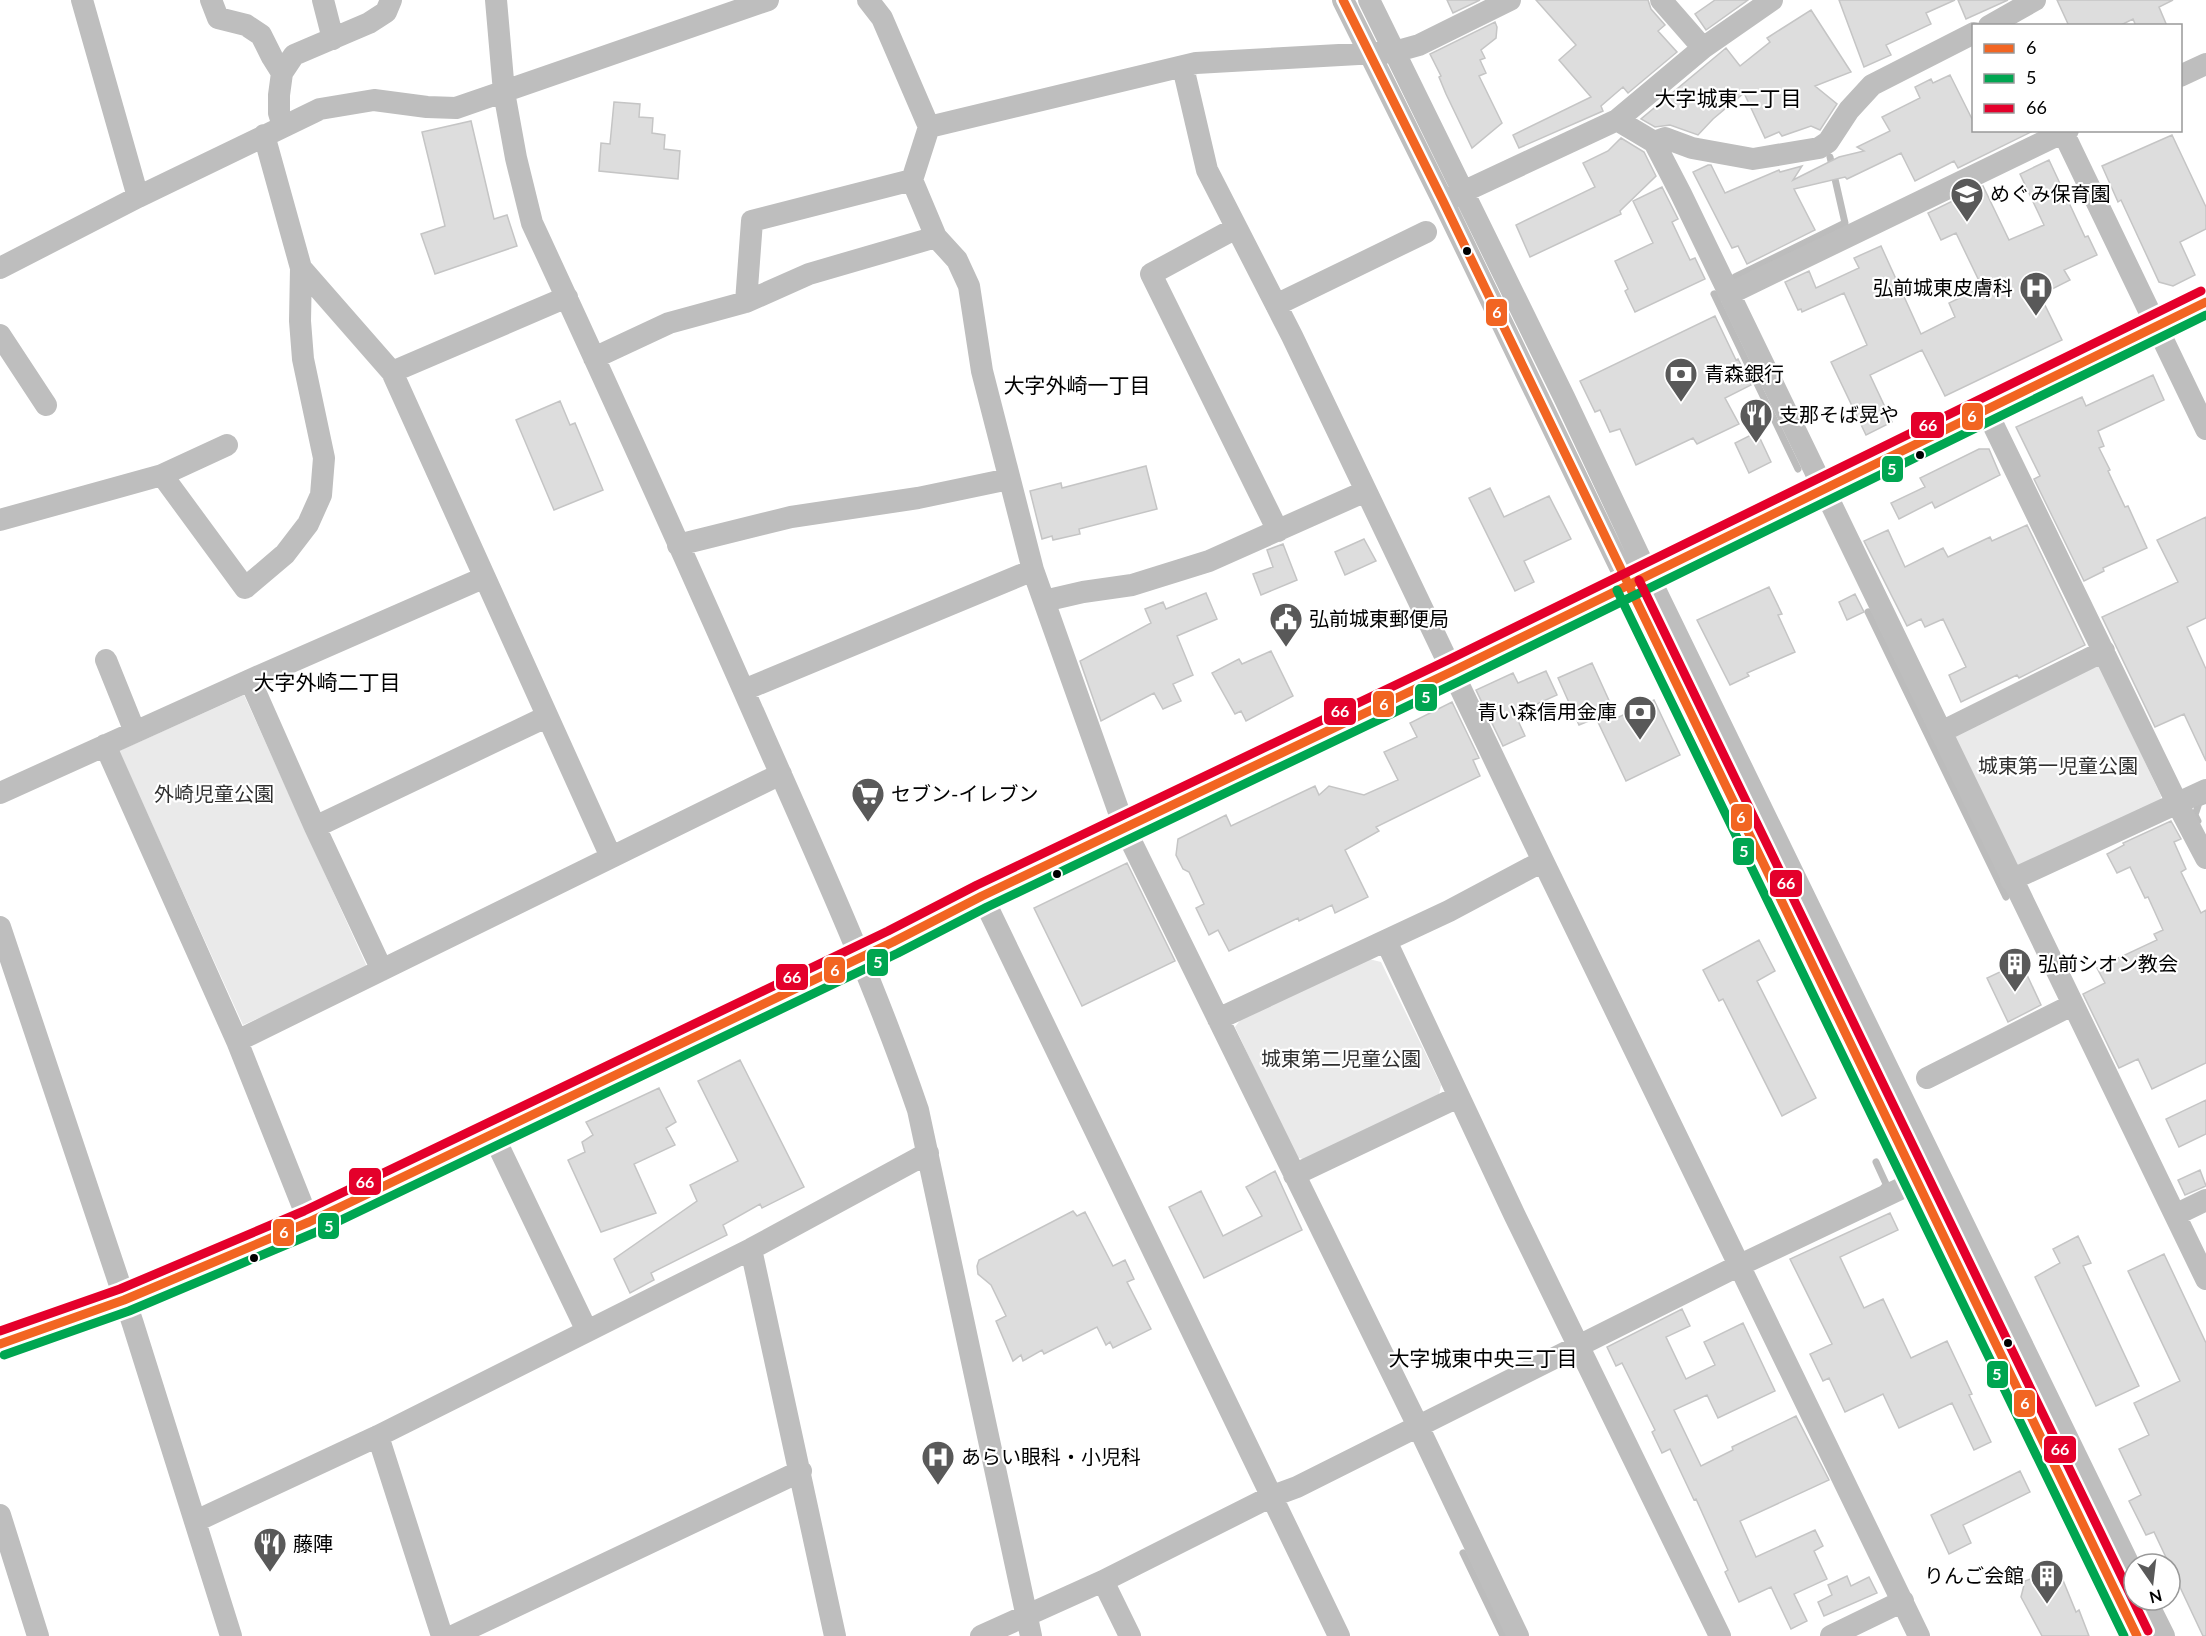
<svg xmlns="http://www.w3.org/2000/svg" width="2206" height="1636" font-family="Lato,'Noto Sans JP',sans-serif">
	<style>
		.green { fill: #eaeaea }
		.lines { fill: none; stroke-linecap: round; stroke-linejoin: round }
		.stream { stroke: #bcbcbc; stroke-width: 7 }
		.building { fill: #ddd; stroke: #c5c5c5; stroke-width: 1.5 }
		.minor { stroke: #bebebe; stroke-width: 22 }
		.bus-1-casing { stroke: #fff; stroke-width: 14 }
		.bus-2-casing { stroke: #fff; stroke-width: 14 }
		.bus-3-casing { stroke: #fff; stroke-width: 14 }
		.bus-1 { stroke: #f26522; stroke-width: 9 }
		.bus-2 { stroke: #00a651; stroke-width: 9 }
		.bus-3 { stroke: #e4002b; stroke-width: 9 }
		.bus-dot { fill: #000; stroke: #fff; stroke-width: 2 }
		.labels { text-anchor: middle; stroke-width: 4.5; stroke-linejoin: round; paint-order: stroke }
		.poi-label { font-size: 20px; fill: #000; stroke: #fff; text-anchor: start }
		.park-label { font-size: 20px; fill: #303030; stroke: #fff }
		.neighbourhood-label { font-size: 21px; fill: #000; stroke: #fff }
		.line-badge { stroke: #fff; stroke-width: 2 }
		.badge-label { font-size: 16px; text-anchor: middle; font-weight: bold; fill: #fff }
	</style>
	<rect width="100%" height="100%" fill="#fff"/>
	<path class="green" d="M2091,664l9,3 61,129 -1,7 -136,65 -9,-3 -60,-126 2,-9z
		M244,695l124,274 -125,56 -124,-274z
		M1369,959l12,3 60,123 -3,14 -129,62 -13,-4 -61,-130 6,-8z"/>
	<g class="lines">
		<path class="stream" d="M1735,277l110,-54 -15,-66
			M1714,294l84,175
			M1868,612l138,285
			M2198,821l-3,-6 4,-12 5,-2
			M1876,1162l11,24 -3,1
			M1463,1553l40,83"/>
	</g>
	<path class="building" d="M1447,0h33l-27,13z
		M1536,0h112l3,9 14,16 -7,6 19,21 -49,41 -5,-6 -22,19 2,5 -84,37 -6,-13 78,-38 -32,-37 17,-15z
		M1715,0h33l-42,30 -11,-16z
		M1839,0h116l-29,13 5,11 -45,21 5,10 -27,12z
		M1958,0h50l-42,19z
		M2057,0h116l-14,7 8,19h-31l-3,-7 -14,7h-50z
		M1811,10l40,62 -36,14 22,18 -17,26 -9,-4 -29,10 -3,-4 -14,6 -21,-45 -31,26 -15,16 -28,-10 -15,2 -14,-8 85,-71 14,18 30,-24 -3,-4z
		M1495,22l2,5 -1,11 -15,12 4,8 -5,2 6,13 -7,3 23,47 -30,25 -26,-54 -7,-17 2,-1 -11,-22z
		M1950,75l24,48v7h61l-77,38 -4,-7 -39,20 -14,-28 -54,26 -2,-2 -51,12 21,41 -68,34 -9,-18 -6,2 -39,-76 15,-7h3l14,28 54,-23 1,2 22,-6 -9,14 46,-23 25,-6 -7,-4 33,-16 -8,-14 38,-19 -5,-11 16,-8 2,4z
		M614,102l26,2 -1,13 14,1 -1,15 13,2 -1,14 16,2 -2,28 -79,-8 2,-28 9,1z
		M471,121l23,98 13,-4 10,31 -82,28 -14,-40 24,-8 -23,-94z
		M2172,135l34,72v22l-26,13 15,33 -22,11 -14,-4 -38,-82 -3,2 -16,-36z
		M1621,138l23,14 12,24 -36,35 1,3 -91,43 -14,-32 79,-38 -12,-24 25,-12z
		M2049,160l36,77 3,-1 9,19 -33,15 6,10 -30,15 22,45 -117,56 -23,-46 -52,25 22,47 -26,13 -35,-73 36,-17 -23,-52 -42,19 -1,-3 -3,1 -13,-28 24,-11 7,17 43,-20 -5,-10 27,-12 40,88 34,-17 -6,-14 33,-16 -26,-54 -15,7 -13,-27 55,-27 26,54 35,-15 -24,-51z
		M1662,187l16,32 -6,3 18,38 5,-2 10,21 -70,33 -10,-21 3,-2 -13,-28 38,-18 -20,-42z
		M1715,316l21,44 2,-1 13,26 -26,13 14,26 -42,20 -4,-6 -57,27 -16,-36 -10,3 -10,-22 -5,2 -15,-31z
		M2153,375l11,25 -66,31 6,15 -5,2 11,22 -2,1 17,36 3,-1 19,42 -44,20 1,3 -20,10 -50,-102 6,-3 -24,-49 66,-30 4,9z
		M560,401l10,24 5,-2 28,67 -49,20 -38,-90z
		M1757,432l14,30 -22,11 -14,-30z
		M1979,449h10l11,26 -65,33 -3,-6 -33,17 -8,-16 34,-16 -5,-9z
		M1146,466l11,43 -78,20 1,5 -27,6 -1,-4 -10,3 -12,-48 31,-8 1,5z
		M1490,488l14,29 45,-21 22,43 -47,22 10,21 -19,9 -46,-93z
		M2206,517v101l-19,9 19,42v92l-22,-47 -29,13 -53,-110 76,-35 -21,-42z
		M2027,525l58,120 -66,33 -2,-3 -56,27 -12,-27 17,-8 -23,-48 -18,8 -4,-8 -14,7 -43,-85 24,-11 17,37 38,-19 5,9 42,-20 2,4z
		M1364,539l12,22 -31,14 -10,-23z
		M1283,544l14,36 -36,15 -8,-21 20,-7 -6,-17z
		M1769,587l13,27 -4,1 17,37 -48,21 2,3 -19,9 -33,-65z
		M1206,593l11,26 -40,17 16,39 -20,9 8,17 -18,8 -9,-16 -53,28 -21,-60 71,-38 -6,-14 18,-7 3,7z
		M1855,594l9,18 -17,8 -8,-18z
		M1271,651l22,45 -47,25 -5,-10 -6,3 -23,-41 27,-14 3,5z
		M1592,663l25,55 37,-18 26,55 -54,26 -30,-63 -17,7 -21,-47z
		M1546,671l11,24 -42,19 10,22 -22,10 -27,-56 37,-17 5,10z
		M1452,702l27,56 -6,2 7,16 -104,51 3,4 -34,19 23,47 -33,16 -3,-8 -33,16 -1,-3 -69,33 -11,-21 -9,5 -13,-27 8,-4 -15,-32 -6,-3 -7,-14 2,-16 48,-24 5,11 84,-40 4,9 10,-9 35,9 34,-15 -14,-28 33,-15 -7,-14z
		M2171,821l10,18 -7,3 12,27 -5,3 20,41 5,-3v153l-54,26 -14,-30 -19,9 -36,-74 22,-11 -8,-15 60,-28 -3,-6 9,-4 -15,-33 -3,1 -15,-31 -13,6 -10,-19 17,-9 -1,-2z
		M1127,863l48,98 -93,45 -48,-98z
		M1759,940l16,31 -18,10 59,117 -34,18 -59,-117 -4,2 -16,-31z
		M2021,962l20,43 -33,17 -21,-44z
		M740,1060l64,127 -42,21 -2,-4 -37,21 4,10 -76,38 3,7 -24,13 -16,-34 83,-58 -7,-16 48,-24 -40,-80z
		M659,1088l17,34 -10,6 9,17 -41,19 22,49 -55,19 -33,-72 17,-8 -3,-10 11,-7 -7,-13z
		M2206,1100v34l-27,13 -13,-28z
		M2200,1170l6,16 -21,9 -7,-15z
		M1275,1171l27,59 -98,48 -35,-71 32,-16 22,45 39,-20 -16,-29z
		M1073,1211l4,5 8,-4 28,54 12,-6 9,19 -7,3 24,47 -38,19 -3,-6 -4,3 -9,-18 -53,27 -2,-4 -19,11 -2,-6 -8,6 -17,-40 10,-5 -15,-31 -13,-11 -1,-8 2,-6z
		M1890,1213l8,17 -58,27 24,51 19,-9 28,59 36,-17 25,53 -3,1 22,47 -17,8 -22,-47 -53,25 -16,-34 -38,18 -16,-34 -6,3 -13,-27 22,-10 -42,-85z
		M2078,1236l13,27 -8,3 56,120 -43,20 -61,-129 25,-14 -7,-14z
		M2164,1254l42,89v293h-3l-49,-104 -8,3 -17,-34 12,-6 -22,-46 30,-14 -15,-32 46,-22 -52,-110z
		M1682,1309l8,17 -24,11 20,42 29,-14 -11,-23 39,-19 32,68 -57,27 -11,-23 -33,15 27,56 32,-16 -1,-3 64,-31 33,64 -89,41 16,36 59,-27 8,16 -9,5 13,28 -33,15 13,27 -16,8 -20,-42 -32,15 -14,-30 3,-2 -32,-71 -2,1 -24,-51 -8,4 -10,-21 3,-2 -33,-67 -6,3 -9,-19z
		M2020,1471l10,21 -67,33 8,18 -22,11 -18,-39z
		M2058,1568l18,44 3,-2 10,26h-47l-21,-39 4,-16z
		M1847,1576l4,10 18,-9 8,16 -53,23 -6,-14 14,-7 -4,-10z"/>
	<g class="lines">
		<path class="minor" d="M82,0l56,197
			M211,0l7,18 28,7 15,10 11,22 10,16
			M323,0l10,39
			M496,0l8,92 12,66 16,65c80,172 158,345 234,518 54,122 109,243 152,369l113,526
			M868,0l14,18 47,109 -17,53 24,57 21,23 12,26 13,85 51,199 92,259 293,597 100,210
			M1343,0l100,201 694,1435
			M1369,0l195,397 84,178 486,1000
			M1661,0l42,48
			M1989,26l46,-26
			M1183,67l24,103 85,166 251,525 376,775
			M2180,76l26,-12
			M1617,120l37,22 27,52 525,1085
			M283,126l-4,-13v-18l3,-22 12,-18 75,-32 17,-11 5,-12
			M929,127l267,-64 198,-11 25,-7 91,-45
			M2062,130l144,299
			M1654,142l11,-4 27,10 61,11 66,-11 9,-6 21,-32 23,-25 102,-52
			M1450,198l167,-78 86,-72 69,-48
			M1236,228l-85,46 127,257
			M0,268l138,-71 182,-88 54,-9 53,7 29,1 312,-108
			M301,268l91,104 219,485
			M1729,294l339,-164
			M746,302l63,-28 127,-37
			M1276,305l150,-73
			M0,335l46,70
			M594,358l75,-35 77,-21 6,-81 160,-41
			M392,372l175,-75
			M1986,410l191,393 29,55
			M162,475l65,-30
			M0,520l162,-45 83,113 40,-34 23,-30 13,-29 3,-37 -21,-99 -3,-38 1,-53 -37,-133
			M678,545l113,-28 127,-19 91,-19
			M1044,601l39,-9 49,-7 77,-24 157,-70
			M106,660l29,72
			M250,680l65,147 67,143
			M744,690l289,-120
			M1941,732l163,-81
			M105,745l132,296 72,181
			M0,793l250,-113 233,-102
			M315,827l231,-110
			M2011,880l195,-90
			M982,896l357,740
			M0,927l133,397 98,312
			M1386,941l129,275 205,420
			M1218,1019l231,-108 94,-50
			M237,1041l544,-267
			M1927,1078l145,-73
			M493,1135l94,196
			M1294,1175l164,-78
			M2175,1215l31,-15
			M751,1249l84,387
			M0,1344l124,-44 185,-78 150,-71 434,-209 89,-46 471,-225 753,-369
			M378,1436l64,200
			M0,1515l38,121
			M196,1521l182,-85 373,-187 177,-96
			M1103,1581l27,55
			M2146,1600l18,36
			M453,1636l348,-165
			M981,1636l122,-55 167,-84 27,-10 443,-222 160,-76
			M1831,1636l72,-35"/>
		<g class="bus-1-casing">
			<path id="bus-1" d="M1343,0l100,201 694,1435
				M0,1344l124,-44 185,-78 584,-280 89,-46 471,-225 753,-369"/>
		</g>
		<g class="bus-2-casing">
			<path id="bus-2" d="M1617,590l507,1046
				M4,1355l125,-44 185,-78 584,-280 89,-46 471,-225 748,-367"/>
		</g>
		<g class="bus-3-casing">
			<path id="bus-3" d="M1639,580l509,1051
				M0,1331l120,-42 184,-78 584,-280 89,-46 471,-225 753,-369"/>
		</g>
		<use href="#bus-1" class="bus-1"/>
		<use href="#bus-2" class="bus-2"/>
		<use href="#bus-3" class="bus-3"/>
	</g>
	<defs>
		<g id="school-pin" transform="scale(1.725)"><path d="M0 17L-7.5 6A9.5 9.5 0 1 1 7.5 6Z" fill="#595959" stroke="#fff"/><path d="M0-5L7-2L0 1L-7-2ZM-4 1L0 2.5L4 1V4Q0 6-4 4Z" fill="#fff"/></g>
		<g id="hospital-pin" transform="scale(1.725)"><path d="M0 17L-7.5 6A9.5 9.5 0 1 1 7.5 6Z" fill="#595959" stroke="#fff"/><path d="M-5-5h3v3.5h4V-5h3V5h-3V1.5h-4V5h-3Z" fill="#fff"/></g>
		<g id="bank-pin" transform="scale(1.725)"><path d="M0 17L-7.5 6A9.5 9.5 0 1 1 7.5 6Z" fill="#595959" stroke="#fff"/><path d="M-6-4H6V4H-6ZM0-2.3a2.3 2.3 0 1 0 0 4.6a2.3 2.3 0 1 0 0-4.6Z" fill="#fff"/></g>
		<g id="restaurant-pin" transform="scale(1.725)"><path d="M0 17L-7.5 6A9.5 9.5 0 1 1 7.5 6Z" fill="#595959" stroke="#fff"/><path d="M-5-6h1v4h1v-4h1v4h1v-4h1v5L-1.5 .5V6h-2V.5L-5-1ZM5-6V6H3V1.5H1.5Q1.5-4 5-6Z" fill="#fff"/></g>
		<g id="civic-pin" transform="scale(1.725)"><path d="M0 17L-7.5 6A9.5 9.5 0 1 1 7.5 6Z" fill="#595959" stroke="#fff"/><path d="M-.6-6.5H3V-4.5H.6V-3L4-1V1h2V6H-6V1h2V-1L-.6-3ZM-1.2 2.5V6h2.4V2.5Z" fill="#fff"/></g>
		<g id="supermarket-pin" transform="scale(1.725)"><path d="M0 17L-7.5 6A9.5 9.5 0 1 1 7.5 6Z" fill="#595959" stroke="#fff"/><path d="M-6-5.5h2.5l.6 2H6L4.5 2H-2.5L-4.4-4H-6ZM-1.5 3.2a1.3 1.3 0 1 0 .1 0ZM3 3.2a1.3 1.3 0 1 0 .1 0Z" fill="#fff"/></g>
		<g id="building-pin" transform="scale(1.725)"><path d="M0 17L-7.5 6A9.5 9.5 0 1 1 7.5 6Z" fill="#595959" stroke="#fff"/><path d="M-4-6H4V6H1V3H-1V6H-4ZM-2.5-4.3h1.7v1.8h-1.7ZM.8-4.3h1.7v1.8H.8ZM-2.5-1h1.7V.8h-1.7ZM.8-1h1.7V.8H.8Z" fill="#fff"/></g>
	</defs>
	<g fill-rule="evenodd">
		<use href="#school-pin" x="1967" y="194"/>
		<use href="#hospital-pin" x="2036" y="288"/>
		<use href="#bank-pin" x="1681" y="374"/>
		<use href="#restaurant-pin" x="1756" y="415"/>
		<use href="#civic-pin" x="1286" y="619"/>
		<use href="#bank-pin" x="1640" y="712"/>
		<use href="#supermarket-pin" x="868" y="794"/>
		<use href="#building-pin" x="2015" y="964"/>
		<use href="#hospital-pin" x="938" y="1457"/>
		<use href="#restaurant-pin" x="270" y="1544"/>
		<use href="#building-pin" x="2047" y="1576"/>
	</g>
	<g class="bus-dot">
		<circle cx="1467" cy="251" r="5"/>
		<circle cx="1920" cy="455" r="5"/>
		<circle cx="1057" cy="874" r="5"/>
		<circle cx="254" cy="1258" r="5"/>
		<circle cx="2008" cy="1343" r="5"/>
	</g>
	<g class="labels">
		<g class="poi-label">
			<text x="1990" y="201">めぐみ保育園</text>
			<text x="2013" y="295" text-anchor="end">弘前城東皮膚科</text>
			<text x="1704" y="381">青森銀行</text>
			<text x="1779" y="422">支那そば晃や</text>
			<text x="1309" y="626">弘前城東郵便局</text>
			<text x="1617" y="719" text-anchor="end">青い森信用金庫</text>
			<text x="891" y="801">セブン-イレブン</text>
			<text x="2038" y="971">弘前シオン教会</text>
			<text x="961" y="1464">あらい眼科・小児科</text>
			<text x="293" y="1551">藤陣</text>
			<text x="2024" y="1583" text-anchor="end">りんご会館</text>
		</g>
		<g class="park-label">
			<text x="2058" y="773">城東第一児童公園</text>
			<text x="214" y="801">外崎児童公園</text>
			<text x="1341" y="1066">城東第二児童公園</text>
		</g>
		<g class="neighbourhood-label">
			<text x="1728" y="106">大字城東二丁目</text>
			<text x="1077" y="393">大字外崎一丁目</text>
			<text x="327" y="690">大字外崎二丁目</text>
			<text x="1483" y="1366">大字城東中央三丁目</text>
		</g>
	</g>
	<g class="line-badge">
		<rect x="1485" y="298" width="23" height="29" rx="6" fill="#f26522"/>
		<rect x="1961" y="402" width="23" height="29" rx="6" fill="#f26522"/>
		<rect x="1910" y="411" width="35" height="28" rx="6" fill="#e4002b"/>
		<rect x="1881" y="455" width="23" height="28" rx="6" fill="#00a651"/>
		<rect x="1414" y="683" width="24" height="29" rx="6" fill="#00a651"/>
		<rect x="1372" y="690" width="23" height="28" rx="6" fill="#f26522"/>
		<rect x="1323" y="697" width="34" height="29" rx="6" fill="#e4002b"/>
		<rect x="1730" y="803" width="23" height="29" rx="6" fill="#f26522"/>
		<rect x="1732" y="837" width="23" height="29" rx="6" fill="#00a651"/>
		<rect x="1769" y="869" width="34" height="29" rx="6" fill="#e4002b"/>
		<rect x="866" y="948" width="23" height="29" rx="6" fill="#00a651"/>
		<rect x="823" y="956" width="23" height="28" rx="6" fill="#f26522"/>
		<rect x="775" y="963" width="34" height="28" rx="6" fill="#e4002b"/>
		<rect x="348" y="1167" width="34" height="29" rx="6" fill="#e4002b"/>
		<rect x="317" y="1212" width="23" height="28" rx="6" fill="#00a651"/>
		<rect x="272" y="1218" width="23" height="29" rx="6" fill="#f26522"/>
		<rect x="1986" y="1360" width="23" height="29" rx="6" fill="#00a651"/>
		<rect x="2013" y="1389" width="23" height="29" rx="6" fill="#f26522"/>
		<rect x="2043" y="1435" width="34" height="29" rx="6" fill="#e4002b"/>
	</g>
	<g class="badge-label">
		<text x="1497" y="318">6</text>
		<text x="1972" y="422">6</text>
		<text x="1928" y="431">66</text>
		<text x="1892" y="475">5</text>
		<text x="1426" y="703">5</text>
		<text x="1384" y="710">6</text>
		<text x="1340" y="717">66</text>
		<text x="1741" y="823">6</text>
		<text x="1744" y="857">5</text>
		<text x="1786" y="889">66</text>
		<text x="878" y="968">5</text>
		<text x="835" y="976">6</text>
		<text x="792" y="983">66</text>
		<text x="365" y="1188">66</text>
		<text x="329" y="1232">5</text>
		<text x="284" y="1238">6</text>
		<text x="1997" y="1380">5</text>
		<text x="2025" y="1409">6</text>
		<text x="2060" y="1455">66</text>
	</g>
	<rect x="1972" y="24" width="210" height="108" fill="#ffffff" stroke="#999999" stroke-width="1.5"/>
	<rect x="1984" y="44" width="30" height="9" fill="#f26522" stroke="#999999" stroke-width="1.5"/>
	<text x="2026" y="54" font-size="18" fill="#000000">6</text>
	<rect x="1984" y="74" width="30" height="9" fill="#00a651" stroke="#999999" stroke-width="1.5"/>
	<text x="2026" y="84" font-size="18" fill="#000000">5</text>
	<rect x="1984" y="104" width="30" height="9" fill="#e4002b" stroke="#999999" stroke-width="1.5"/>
	<text x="2026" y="114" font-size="18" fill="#000000">66</text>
	<g transform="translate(2152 1582) rotate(166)"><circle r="28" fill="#ffffff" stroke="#999999" stroke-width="1.5"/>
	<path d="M0-4.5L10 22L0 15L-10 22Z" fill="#595959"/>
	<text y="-9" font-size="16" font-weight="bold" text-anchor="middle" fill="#000000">N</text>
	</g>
</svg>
